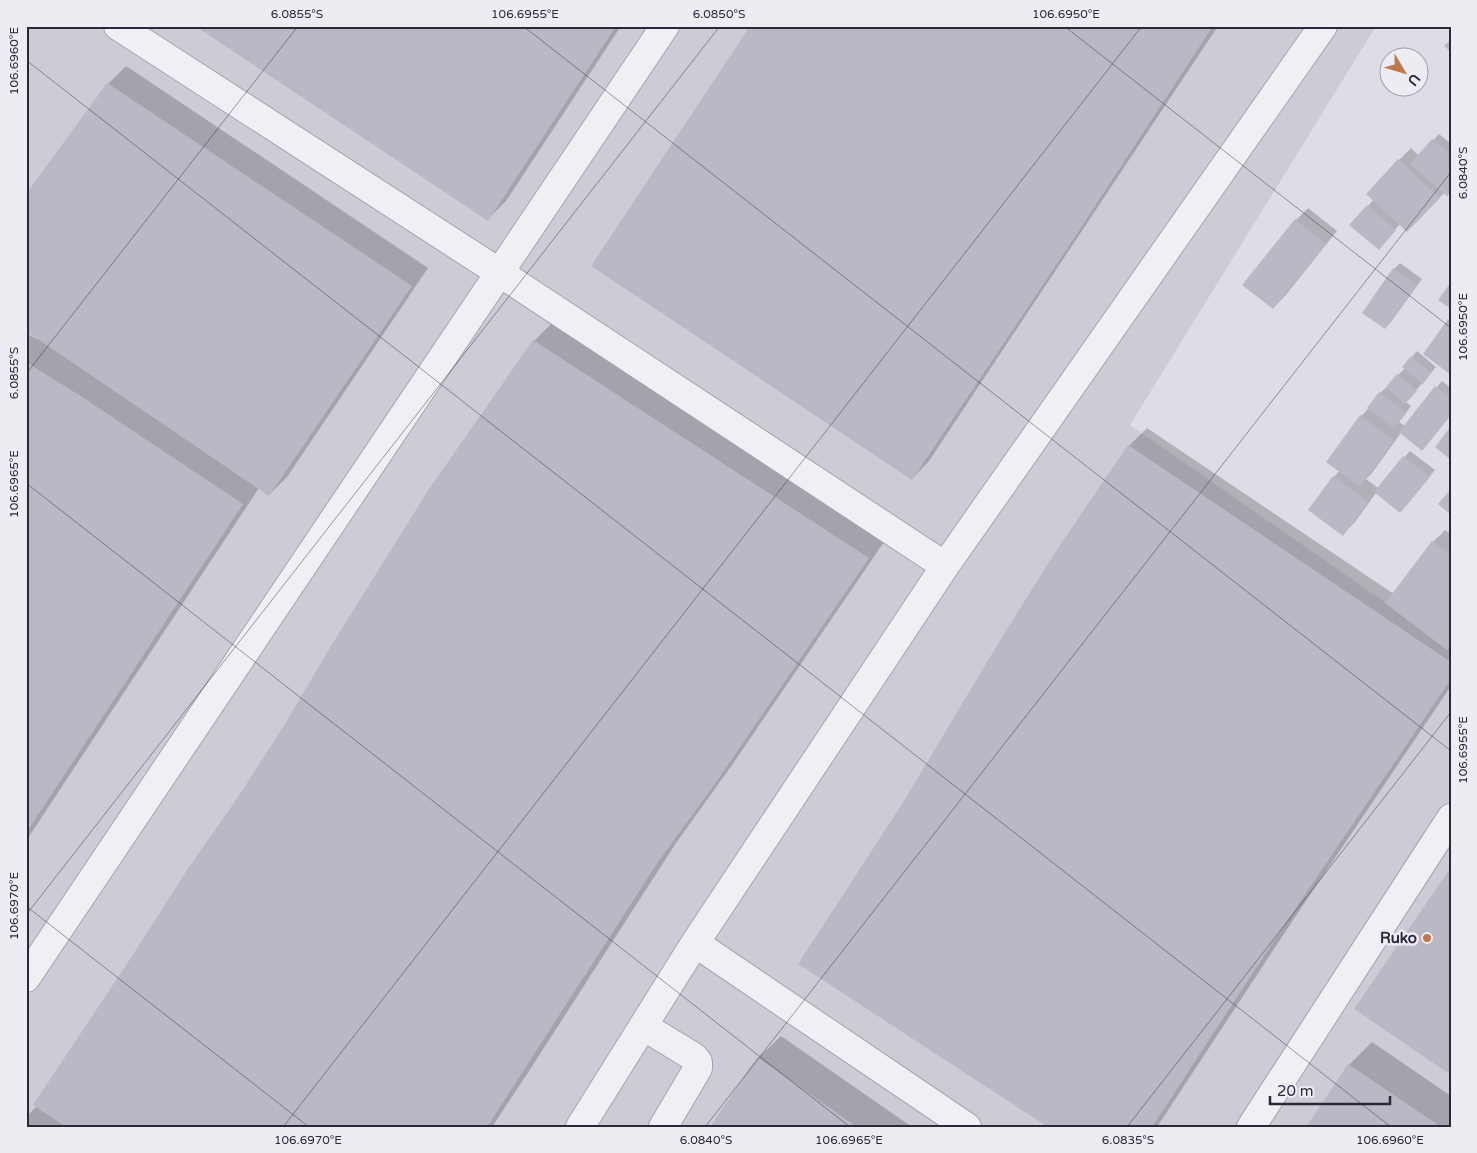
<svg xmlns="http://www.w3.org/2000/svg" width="1477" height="1153" font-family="'Varela Round',sans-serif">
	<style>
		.built { fill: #cdccd6 }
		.shadow { fill: #0003 }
		.building { fill: #bab8c5 }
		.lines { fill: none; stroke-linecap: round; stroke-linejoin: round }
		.minor-casing { stroke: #a5a3ae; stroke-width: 30 }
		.minor { stroke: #f0eff4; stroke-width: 28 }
		.ticks { fill: none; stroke: #2b283a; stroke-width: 1; stroke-opacity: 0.45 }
		.poi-dot { fill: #c0774d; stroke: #edecf3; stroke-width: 2 }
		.labels { text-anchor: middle; stroke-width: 5; stroke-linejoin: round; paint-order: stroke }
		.poi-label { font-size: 15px; font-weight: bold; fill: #2b283a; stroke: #edecf3; text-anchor: end }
		.neatline { fill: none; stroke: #2b283a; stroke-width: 2 }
		.ticks-label { font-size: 12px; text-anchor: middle; fill: #2b283a }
	</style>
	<rect width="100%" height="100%" fill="#dedde5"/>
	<path class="built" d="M26,26h1350l-246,399 321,223v479h-1425z"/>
	<path class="shadow" d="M198,26h423l-115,175 -18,18z
		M752,26h466l-289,435 -17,18z
		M126,66l302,202 -141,209 -18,18 -10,-7 -233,353v-508l11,6 1,-2 70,-253z
		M1439,134l12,10v46l-6,2 -26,26 -19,6 -16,18 -16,-36 6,-7 25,-39 12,-12 8,8z
		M1308,208l29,23 -52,65 -12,12 23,-88z
		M1400,263l22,16 -31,43 -6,6 9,-59z
		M552,323l334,216 -154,226 -56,78 -145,225 -39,59h-466v-10l11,-11 250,-381 143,-235 104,-149z
		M1417,351l19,16 -30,35 5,4 -12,16 6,4 37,-45 9,7v27l-29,35 -21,-17 -29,40 -6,6 12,9 32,-37 25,19 -29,36 -30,-13 -21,29 -12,12 -9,-57 6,-7 -12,-8 33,-46 8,-8 11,-15 7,-6 18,-19 7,-11z
		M1147,428l247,166 39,-52 12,-12 6,4v152l-156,231 -138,210h-107l-145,-326 150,-246 74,-109z
		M781,1036l131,91h-201l47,-69z
		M1372,1042l79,54v31h-143l41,-62z"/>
	<path class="building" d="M195,26h421l-128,195z
		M750,26h463l-148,226 -153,228 -321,-214z
		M1451,39v13l-7,-6z
		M107,83l305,203 -143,210 -243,-165v-137z
		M1432,139l19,16v37l-4,4 -37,-32z
		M1398,159l42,39 -33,34 -41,-38z
		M1367,205l29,25 -17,20 -30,-25z
		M1295,219l31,25 -53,65 -31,-24z
		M1393,268l24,17 -32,44 -23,-16z
		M1451,282v27l-13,-9z
		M1448,319l3,2v54l-28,-21z
		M533,340l336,218 -154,226 -57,78 -171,265h-421l-33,-22 101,-152 53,-83 51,-73 47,-73 46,-78 98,-157z
		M1411,356l20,17 -8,11 -21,-17z
		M26,362l53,33 164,109 -217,329z
		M1397,374l20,17 -12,13 -19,-17z
		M1435,386l16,12v17l-29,36 -23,-19z
		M1379,392l27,21 -12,15 -27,-20z
		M1360,415l34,25 -34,47 -34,-25z
		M1451,426v34l-16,-13z
		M1128,445l323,217v17l-174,257 -125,191h-104l-250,-163 106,-163 98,-164 52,-83z
		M1403,456l27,21 -30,36 -26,-21z
		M1333,476l35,26 -25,34 -35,-26z
		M1451,489v26l-13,-11z
		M1432,541l19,14v90l-4,5 -62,-47z
		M1451,867v208l-97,-66z
		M757,1057l100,70h-147z
		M1348,1064l93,63h-135z"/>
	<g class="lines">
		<g class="minor-casing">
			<path id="minor" d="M118,26l382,247 445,293
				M695,943l272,184
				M26,978l639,-952
				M643,1026l51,31 4,5v6l-35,59
				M580,1127l115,-184 250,-377 378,-540
				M1251,1127l200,-309"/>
		</g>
		<use href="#minor" class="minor"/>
	</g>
	<path class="ticks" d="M523,26l928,725M1064,26l387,302M26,60l1365,1067M26,374l272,-348M26,483l824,644M26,906l283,221M26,915l694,-889M283,1127l859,-1101M705,1127l746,-955M1127,1127l324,-415"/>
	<circle class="poi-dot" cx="1427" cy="938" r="5"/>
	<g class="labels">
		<g class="poi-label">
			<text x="1417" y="943">Ruko</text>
		</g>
	</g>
	<rect width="1477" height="1153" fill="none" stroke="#edecf3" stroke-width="55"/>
	<g transform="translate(1404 72) rotate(128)"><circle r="24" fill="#edecf3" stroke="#9f9ea9"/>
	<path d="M0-4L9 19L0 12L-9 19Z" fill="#c0774d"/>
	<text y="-8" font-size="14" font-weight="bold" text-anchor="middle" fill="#2b283a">U</text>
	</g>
	<path d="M1270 1096v8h120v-8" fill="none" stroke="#2b283a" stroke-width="2.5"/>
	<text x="1277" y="1096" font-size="15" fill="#2b283a" stroke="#edecf3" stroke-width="4" paint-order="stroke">20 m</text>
	<rect x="28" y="28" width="1422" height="1098" class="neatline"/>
	<g class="ticks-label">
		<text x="297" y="18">6.0855°S</text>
		<text x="525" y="18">106.6955°E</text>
		<text x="719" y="18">6.0850°S</text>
		<text x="1066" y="18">106.6950°E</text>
		<text transform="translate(14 61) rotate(-90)" y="4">106.6960°E</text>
		<text transform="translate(1463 173) rotate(-90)" y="4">6.0840°S</text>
		<text transform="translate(1463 327) rotate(-90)" y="4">106.6950°E</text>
		<text transform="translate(14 373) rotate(-90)" y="4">6.0855°S</text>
		<text transform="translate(14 484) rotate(-90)" y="4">106.6965°E</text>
		<text transform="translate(1463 750) rotate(-90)" y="4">106.6955°E</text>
		<text transform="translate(14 906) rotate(-90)" y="4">106.6970°E</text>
		<text x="308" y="1144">106.6970°E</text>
		<text x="706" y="1144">6.0840°S</text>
		<text x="849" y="1144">106.6965°E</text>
		<text x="1128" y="1144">6.0835°S</text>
		<text x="1390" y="1144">106.6960°E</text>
	</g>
</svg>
